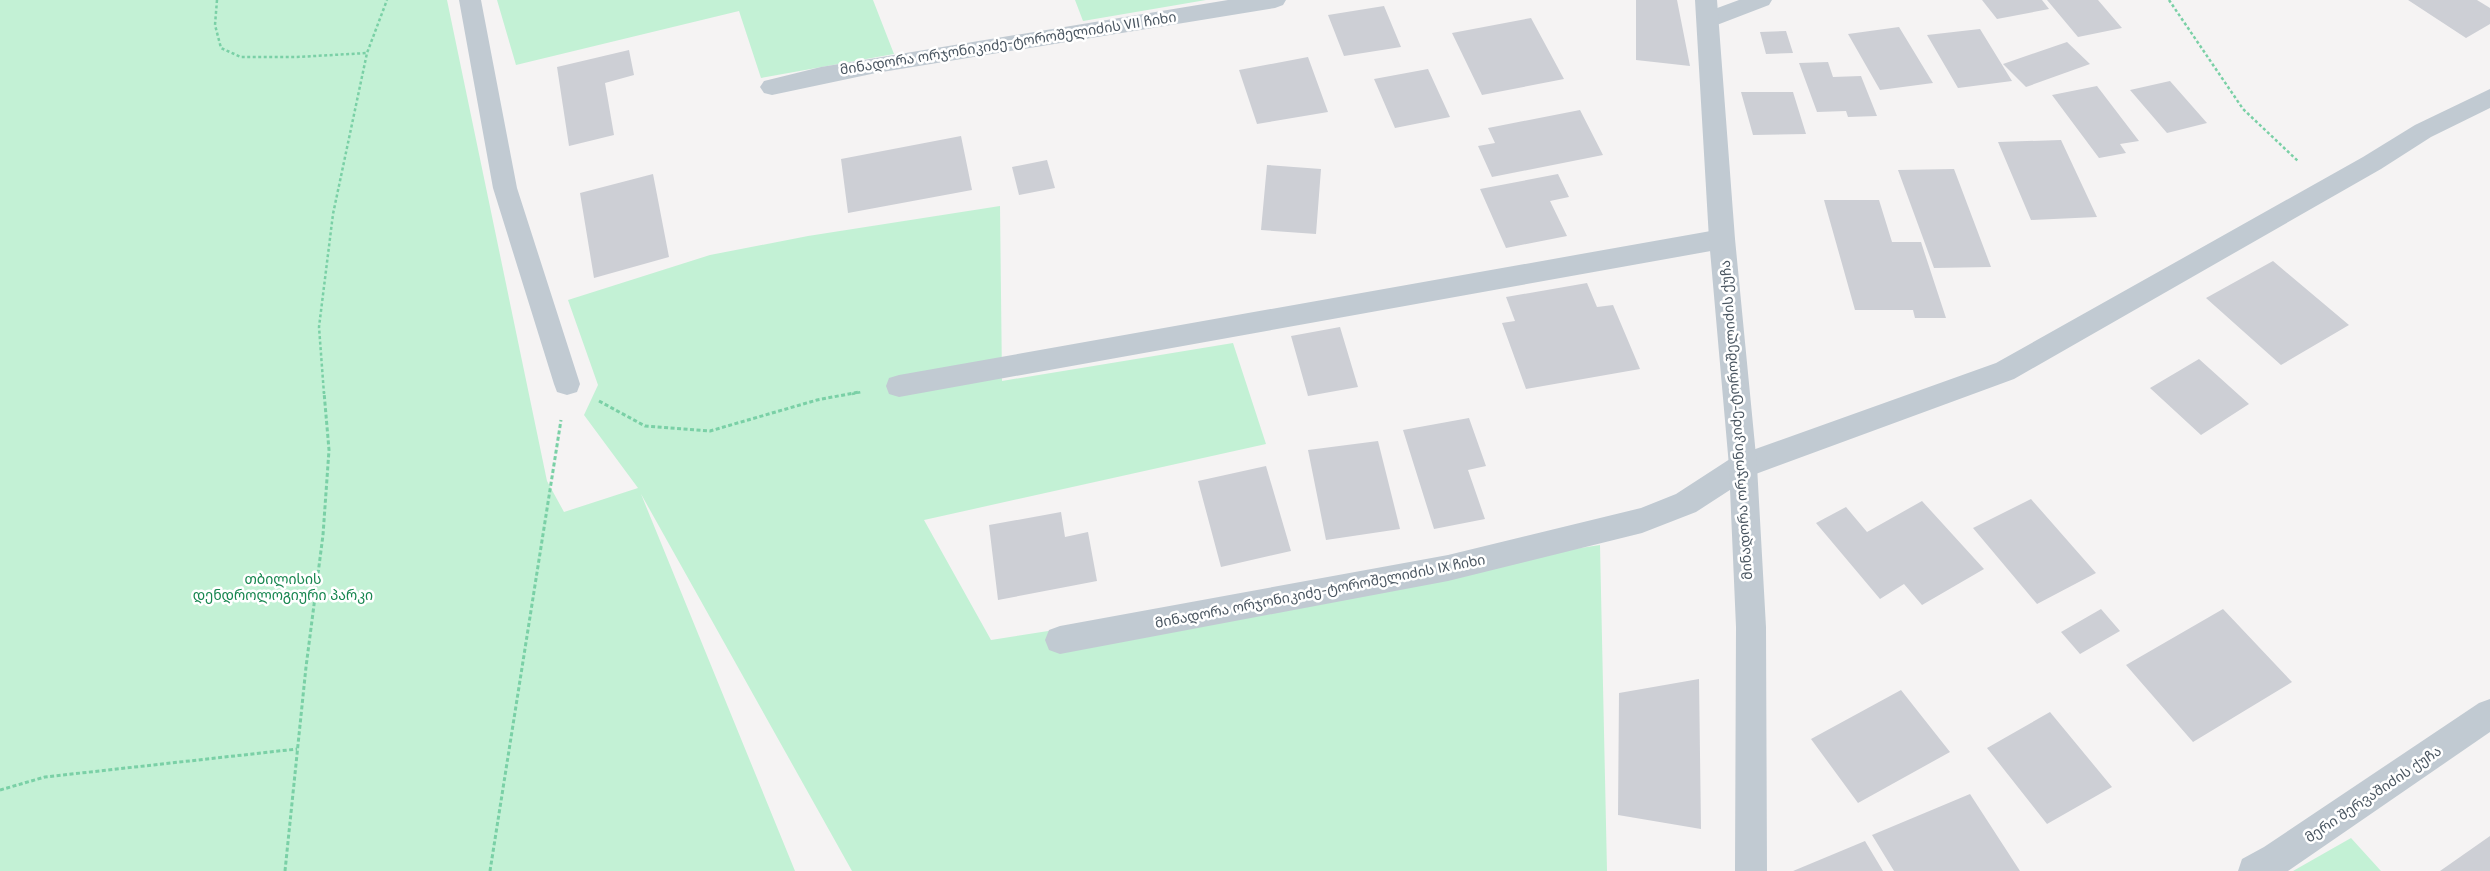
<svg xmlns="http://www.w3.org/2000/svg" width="2490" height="871" font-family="'Fira Sans','Noto Sans Georgian',sans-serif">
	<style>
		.green { fill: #c3f1d5 }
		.building { fill: #cdcfd5 }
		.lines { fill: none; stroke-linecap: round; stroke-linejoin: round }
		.path-far1 { stroke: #7ad0a6; stroke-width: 2.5; stroke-dasharray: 3 2.5; stroke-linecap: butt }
		.path { stroke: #7ad0a6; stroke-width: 3; stroke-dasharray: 4 2.5; stroke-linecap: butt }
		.minor { fill: #c1cad2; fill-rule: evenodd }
		.tertiary { fill: #c1cad2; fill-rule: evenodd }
		.labels { text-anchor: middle; stroke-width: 5; stroke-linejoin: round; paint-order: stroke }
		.street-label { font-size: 14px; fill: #4a5661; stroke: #fff }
		.park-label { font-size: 14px; fill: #17864f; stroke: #fff }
	</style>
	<rect width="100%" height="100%" fill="#f5f3f3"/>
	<path class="green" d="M0,0h447l100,481 17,31 74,-24 -54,-73 14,-30 -30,-85 142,-45 98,-19 192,-30 2,175 231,-38 33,101 -342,76 67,120 609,-95 7,326h-755l-211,-377 154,377h-795z
		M497,0h376l21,54 -133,24 -22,-67 -223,54z
		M1075,0h131l-123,21z
		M2351,838l30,33h-88z"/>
	<path class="building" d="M1636,0h41l13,66 -54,-6z
		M1982,0h60l7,9 -52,10z
		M2047,0h51l24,28 -44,9z
		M2408,0h69l13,8v16l-24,14z
		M1384,6l17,41 -57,9 -16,-41z
		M1531,18l33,61 -82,16 -30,-62z
		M1899,27l34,56 -53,7 -32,-56z
		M1980,29l32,52 -54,7 -31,-53z
		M1786,31l7,22 -27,1 -6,-22z
		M2067,42l23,22 -64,23 -23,-23z
		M629,50l5,25 -29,8 9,52 -45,11 -12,-79z
		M1308,57l20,55 -71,12 -18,-54z
		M1828,62l5,15 28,-1 16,40 -29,1 -2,-6 -29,1 -18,-49z
		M1428,69l22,48 -55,11 -21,-49z
		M2170,81l37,42 -40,10 -37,-43z
		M2097,86l42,55 -19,3 6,9 -27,5 -47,-63z
		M1741,92h52l13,42 -53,1z
		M1580,110l23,45 -111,22 -14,-31 17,-3 -7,-15z
		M961,136l11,54 -124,23 -7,-54z
		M2061,140l36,77 -66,3 -33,-78z
		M1047,160l8,28 -36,7 -7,-28z
		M1267,165l54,4 -5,65 -55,-4z
		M1954,169l37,98 -57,1 -36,-98z
		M653,174l16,83 -75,21 -14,-85z
		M1558,174l11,23 -19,4 17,35 -61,12 -26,-59z
		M1824,200h55l13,42h29l25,76h-31l-2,-8h-58z
		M2273,261l76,64 -68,40 -75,-67z
		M1587,283l10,24 16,-2 27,64 -114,20 -24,-66 13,-2 -9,-24z
		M1340,327l18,60 -50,9 -17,-60z
		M2199,359l50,45 -48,31 -51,-47z
		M1469,418l17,48 -18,4 17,49 -51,10 -31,-99z
		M1378,441l22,88 -74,11 -18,-90z
		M1266,466l25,85 -70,16 -23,-86z
		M2031,499l65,74 -59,31 -64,-76z
		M1922,501l62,68 -62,36 -18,-21 -24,15 -64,-76 30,-16 21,25z
		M1061,512l4,25 23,-5 9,49 -99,19 -9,-75z
		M2101,609l19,22 -40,23 -19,-22z
		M2223,609l69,73 -99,60 -67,-77z
		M1699,679l2,150 -83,-14 1,-122z
		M1901,690l49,62 -92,51 -47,-64z
		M2050,712l62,75 -65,37 -60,-76z
		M1970,794l50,77h-126l-22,-36z
		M2490,836v35h-50z
		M1865,841l18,30h-90z"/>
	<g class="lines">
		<path class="path-far1" d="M217,0l-2,25 6,23 20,9h56l70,-4
			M2169,0l74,109 56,53
			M324,394l-5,-67 14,-113 34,-161 20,-53
			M852,394l9,-2"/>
		<path class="path" d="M599,401l46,25 65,5 107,-31 42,-8
			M0,790l45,-13 252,-28
			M285,871l21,-204 17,-132 6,-85 -5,-58
			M490,871l71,-451"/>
		<path class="minor" d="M459,0h22l36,188 63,196 -3,8 -10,3 -10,-3 -3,-8 -61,-196z
			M1228,0h58l-3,5 -8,3 -399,65 -104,22 -8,-2 -4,-6 4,-6 57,-14z
			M1739,0h33l-3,5 -60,23 -8,-2 -3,-6 3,-6z
			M2490,89v19l-59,29 -50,32 -367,210 -261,96 -57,37 -54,21 -194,48 -388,73 -11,-4 -4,-10 4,-10 11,-4 388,-71 193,-47 35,-14 57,-37 263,-94 367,-206 52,-32z
			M1722,229l9,3 4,7 -4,7 -9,3 -823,148 -10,-3 -3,-8 3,-8 10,-3z"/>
		<path class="tertiary" d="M1695,0h22l18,239 22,227 9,161 1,244h-32l1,-244 -7,-161 -20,-227z
			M2490,699v33l-202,139h-50l4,-12 22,-12 215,-144z"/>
	</g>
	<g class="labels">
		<g class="street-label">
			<text transform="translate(1008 43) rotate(-9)" y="5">მინადორა ორჯონიკიძე-ტოროშელიძის VII ჩიხი</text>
			<text transform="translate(1736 420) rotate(-94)" y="5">მინადორა ორჯონიკიძე-ტოროშელიძის ქუჩა</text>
			<text transform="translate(1320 591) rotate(-11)" y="5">მინადორა ორჯონიკიძე-ტოროშელიძის IX ჩიხი</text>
			<text transform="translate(2373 794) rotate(-34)" y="5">მერი შერვაშიძის ქუჩა</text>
		</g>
		<g class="park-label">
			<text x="283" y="584">თბილისის<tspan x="283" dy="16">დენდროლოგიური პარკი</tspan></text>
		</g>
	</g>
</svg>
